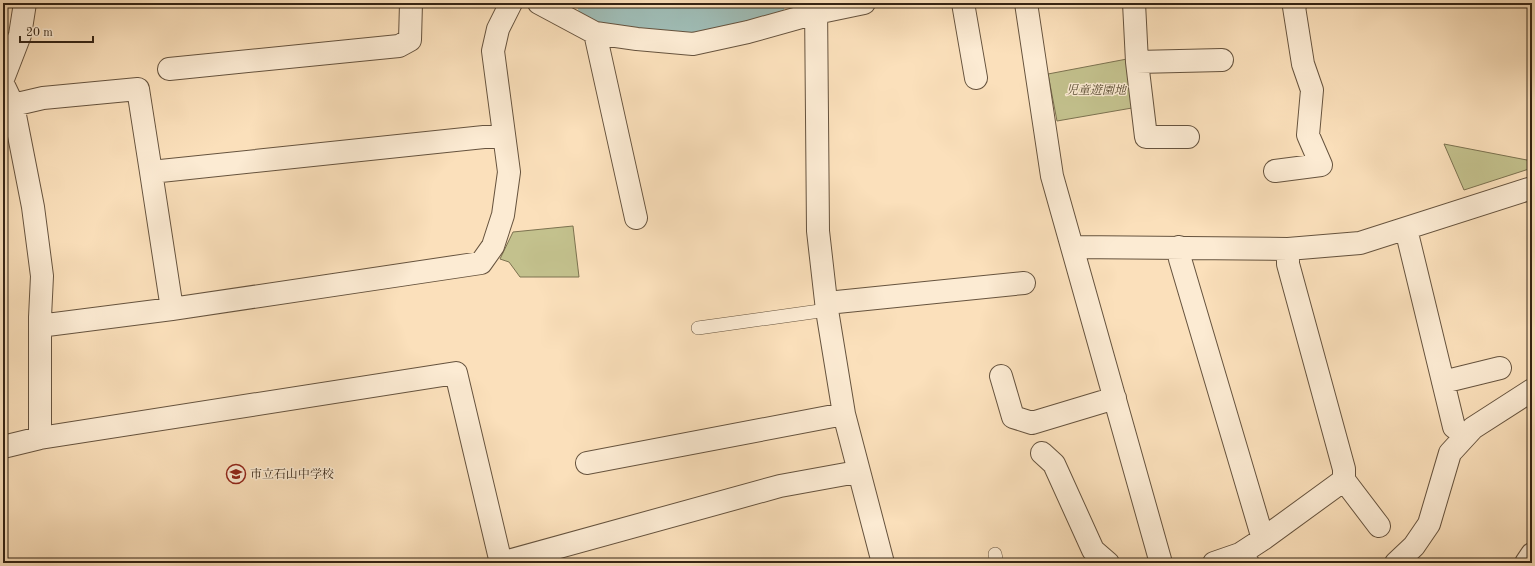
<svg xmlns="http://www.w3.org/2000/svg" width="1535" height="566" font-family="'Old Standard TT','Noto Serif JP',serif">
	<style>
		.green { fill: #c3c18d; stroke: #7c7250 }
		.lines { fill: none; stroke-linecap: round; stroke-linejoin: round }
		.river { stroke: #9fbcb5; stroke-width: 44 }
		.lane-casing { stroke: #66533e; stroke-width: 14 }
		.street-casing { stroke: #66533e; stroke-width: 24 }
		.lane { stroke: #fcebd3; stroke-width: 13 }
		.street { stroke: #fcebd3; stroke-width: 22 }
		.labels { text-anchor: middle; stroke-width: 3; stroke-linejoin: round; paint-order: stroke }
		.park-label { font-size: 12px; font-style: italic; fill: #584b32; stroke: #fcebd3 }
		.poi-label { font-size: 12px; fill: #352414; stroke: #fcebd3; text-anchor: start }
	</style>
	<rect width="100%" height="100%" fill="#fbe0bb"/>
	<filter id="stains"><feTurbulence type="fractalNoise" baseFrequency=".005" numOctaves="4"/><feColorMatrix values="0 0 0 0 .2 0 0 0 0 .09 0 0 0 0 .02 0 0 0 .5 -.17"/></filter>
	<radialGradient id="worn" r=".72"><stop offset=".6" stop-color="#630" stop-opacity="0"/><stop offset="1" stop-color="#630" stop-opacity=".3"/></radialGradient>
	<path class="green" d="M1127,59l5,49 -75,13 -9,-47z
		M1444,144l88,17v7l-68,22z
		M573,226l6,51h-59l-11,-15 -9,-3 13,-27z"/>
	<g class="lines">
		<path class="river" d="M599,3c21,8 50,15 74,15 30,-1 61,-8 90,-15"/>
		<g class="lane-casing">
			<path id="lane" d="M698,328l129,-18
				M995,554l2,9"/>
		</g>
		<g class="street-casing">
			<path id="street" d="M539,3l56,30 42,6 56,5 55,-12 68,-19 48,-10
				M816,3l2,228 9,79 17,104 39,149
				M963,3l13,75
				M1026,3l26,173 20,71 216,2 72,-6 172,-55
				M1134,3l3,59 9,75h42
				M595,33l41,185
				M1137,62l85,-2
				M169,69l230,-23 11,-6 1,-37
				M3,79l17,-44 5,-32
				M3,84l10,21 30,-7 95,-9 13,83
				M13,105l20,102 9,69 -2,41 7,8 125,-16 309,-46 12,-17 10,-31 6,-43 -16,-121 5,-22 13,-26
				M1275,171l46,-6 -13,-30 4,-45 -9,-26 -9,-57 2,-4
				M1406,229l48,198
				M1072,247l89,316
				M1179,247l1,12 83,280 81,-59v-11l-56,-205v-15
				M827,303l197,-20
				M172,309l-21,-137 352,-37
				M1001,376l12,41 19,6 83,-25
				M1443,382l57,-14
				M40,438v-121
				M3,447l37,-9 416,-65 45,190
				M1042,453l12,11 39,86 15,13
				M587,463l257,-49
				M1344,480l35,46
				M501,563l279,-77 77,-14
				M1214,563l26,-9
				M1248,563l-8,-9 23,-15
				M1396,563l18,-17 15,-22 21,-71 23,-25 59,-38
				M1526,563l6,-9"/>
		</g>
		<use href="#lane" class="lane"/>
		<use href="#street" class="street"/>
	</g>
	<defs>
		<g id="school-ring" transform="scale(1)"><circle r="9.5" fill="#fcebd3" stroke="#8f2418" stroke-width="1.5"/><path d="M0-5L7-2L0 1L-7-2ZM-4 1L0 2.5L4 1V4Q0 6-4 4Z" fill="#8f2418"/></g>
	</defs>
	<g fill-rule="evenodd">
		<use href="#school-ring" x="236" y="474"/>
	</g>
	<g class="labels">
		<g class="park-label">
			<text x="1096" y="94">児童遊園地</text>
		</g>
		<g class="poi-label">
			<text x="250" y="478">市立石山中学校</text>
		</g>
	</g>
	<rect width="1535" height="566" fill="none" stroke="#fbe0bb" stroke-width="16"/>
	<rect x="4" y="4" width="1527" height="558" fill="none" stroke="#352414" stroke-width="2"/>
	<rect x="8" y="8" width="1519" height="550" fill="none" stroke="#352414"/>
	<path d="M20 36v6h73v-6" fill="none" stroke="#352414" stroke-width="2"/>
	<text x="26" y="36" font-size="12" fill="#352414" stroke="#fcebd3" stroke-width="3" paint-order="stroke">20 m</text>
	<rect width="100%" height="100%" filter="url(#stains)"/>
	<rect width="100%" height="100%" fill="url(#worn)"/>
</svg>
